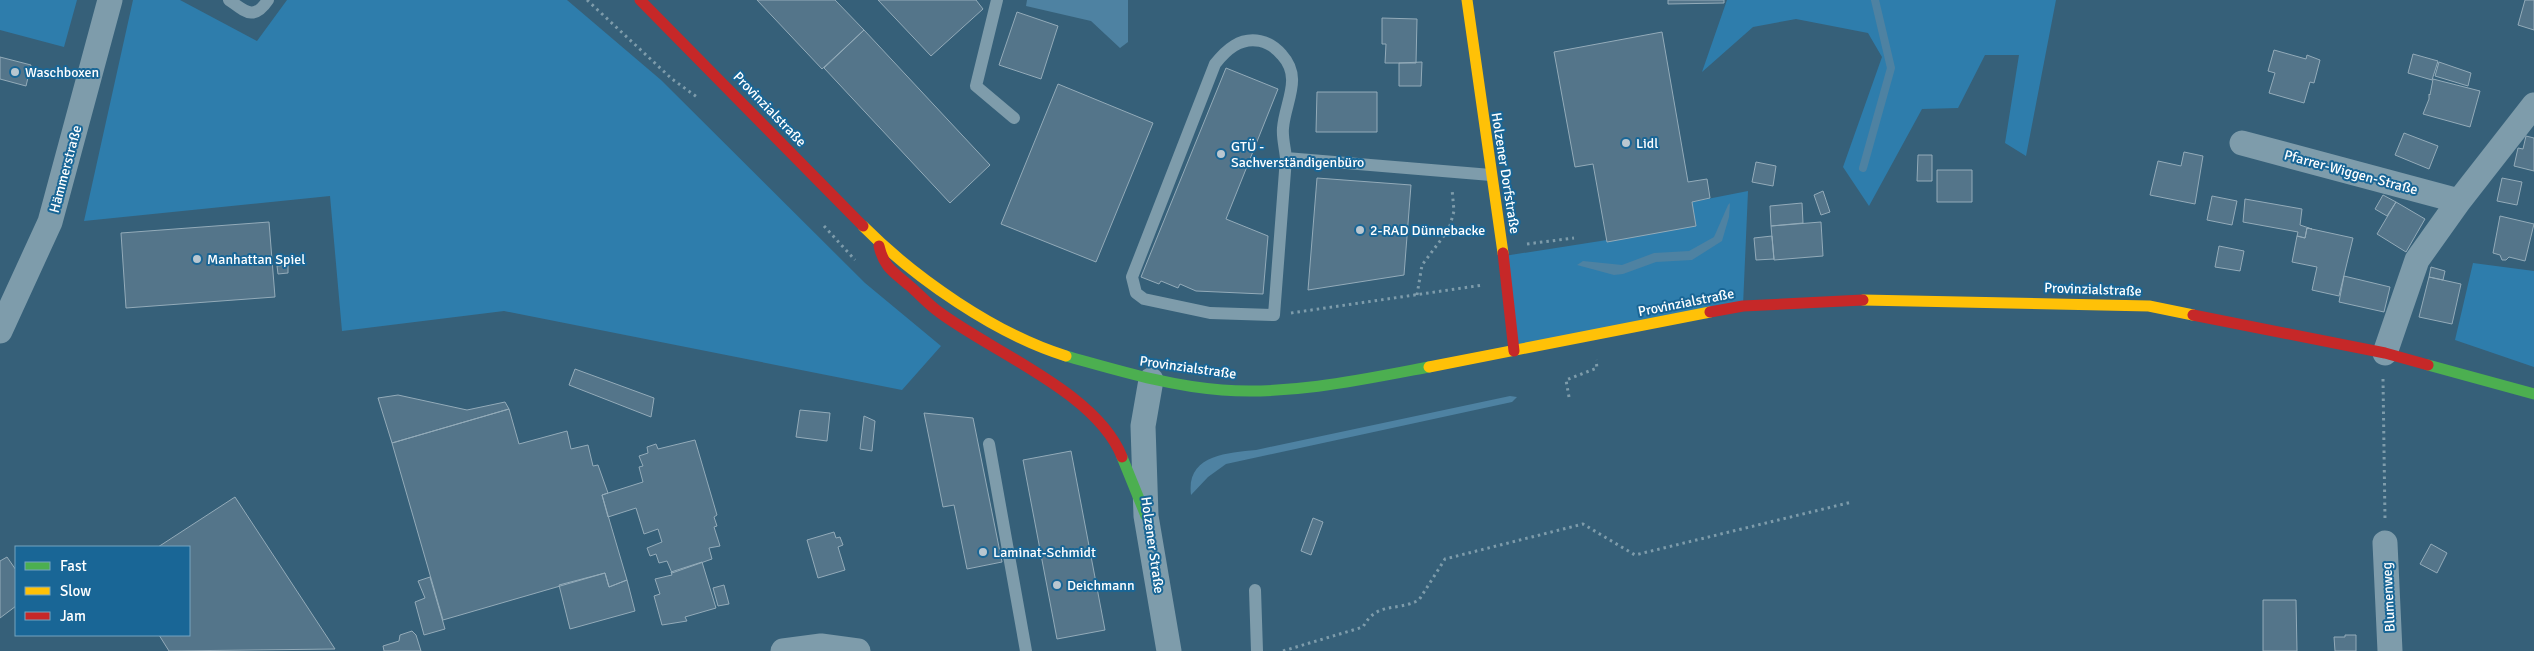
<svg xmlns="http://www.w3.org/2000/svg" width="2534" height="651" font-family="Signika,sans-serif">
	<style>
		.green { fill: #2e7dac }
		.water { fill: #4e82a2 }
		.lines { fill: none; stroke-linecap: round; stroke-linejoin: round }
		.stream { stroke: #4e82a2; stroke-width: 8 }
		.building { fill: #54758a; stroke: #93abb9 }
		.path { stroke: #7e9cab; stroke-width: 3; stroke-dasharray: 2.5 4; stroke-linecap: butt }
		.lane { stroke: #7e9cab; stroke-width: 12 }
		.street { stroke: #7e9cab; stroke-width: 25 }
		.fast { stroke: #4caf50; stroke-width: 11 }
		.slow { stroke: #ffc107; stroke-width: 11 }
		.jam { stroke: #c62828; stroke-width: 11 }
		.poi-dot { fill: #b9c7d0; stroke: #196696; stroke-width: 2 }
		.labels { text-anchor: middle; stroke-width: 4; stroke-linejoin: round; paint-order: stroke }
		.poi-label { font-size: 14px; fill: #fff; stroke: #196696; text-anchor: start }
		.street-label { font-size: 14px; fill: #fff; stroke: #196696 }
	</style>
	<rect width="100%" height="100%" fill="#366079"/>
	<path class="green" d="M0,0h77l-13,47 -64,-17z
		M133,0h47l77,41 30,-41h280l94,80 204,203 76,63 -39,44 -398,-79 -162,20 -12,-135 -246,25z
		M1727,0h329l-30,156 -21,-13 14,-88h-34l-27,53 -36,1 -53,97 -26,-39 39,-110 -14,-24 -72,-14 -43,8 -51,45z
		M1748,191l-5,115 -229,45 -10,-95 192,-30 -4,-24z
		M2473,263l61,8v96l-79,-27z"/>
	<path class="water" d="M1027,0h101v42l-8,6 -29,-27 -65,-15z
		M1730,203l-1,14 -7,24 -30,19 -36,2 -33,12 -9,1 -37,-10 6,-4 39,4 32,-12 35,-2 25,-14 14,-32z
		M1510,396l7,1 -5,5 -286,62 -18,13 -17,18c-5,-40 35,-42 65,-45z"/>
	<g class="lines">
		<path class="stream" d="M1863,168l28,-100 -16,-68"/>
	</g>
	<path class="building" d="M757,0h78l29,30 -42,39z
		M878,0h98l7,9 -52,47z
		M1668,0h56v3l-56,1z
		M2525,0h9v30l-16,-5z
		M1017,12l41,14 -17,53 -42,-14z
		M1382,18l35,1 -1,44h-31l1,-19h-4z
		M864,30l126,135 -40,38 -126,-135z
		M1662,32l26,150 19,-3 3,19 -18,4 4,24 -89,16 -14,-78 -18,3 -21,-115z
		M2274,50l32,9 1,-4 13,5 -6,23 -4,-1 -6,21 -35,-10 6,-20 -7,-2z
		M2413,54l25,7 -6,19 -24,-7z
		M0,57l31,8 -5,21 -26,-7z
		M1422,62l-1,24h-22v-23z
		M2439,62l32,11 -3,13 -33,-10z
		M1226,68l52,21 -52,130 42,17 -5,58 -67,-3 -16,-7 -2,4 -17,-7 -2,3 -18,-7z
		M2433,79l47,12 -10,36 -47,-13 6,-15v-5l1,1z
		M1058,84l95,39 -57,139 -95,-38z
		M1317,92h60v40h-61z
		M2404,133l34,13 -9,23 -34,-14z
		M2526,136l8,2v33l-20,-5 4,-18 5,1z
		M2184,152l19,4 -8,48 -45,-9 8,-34 23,5z
		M1918,155h14v26h-15z
		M1756,162l20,4 -3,20 -21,-4z
		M1937,170h35v32h-35z
		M1317,178l94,7 -7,90 -96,15z
		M2502,178l20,4 -5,23 -20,-4z
		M1823,191l7,21 -9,3 -7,-20z
		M2383,195l13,7 -9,14 -12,-7z
		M2212,196l25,5 -5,24 -25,-5z
		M2245,199l57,10 -2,16 12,4 -5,-1 -2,10 -8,-2 1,-4 -55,-10z
		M2396,202l29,17 -19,33 -29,-18z
		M1802,203l1,20 -32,3 -1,-20z
		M2500,216l34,8 -9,37 -16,-4 -3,3h-4l-2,-5 -7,-2z
		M269,222l6,75 -149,11 -5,-75z
		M1821,222l2,34 -49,4 -3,-34z
		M2307,228l46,10 -14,58 -27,-6 5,-23 -25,-5 5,-26 8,2z
		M1772,236l2,23 -18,1 -2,-22z
		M2219,246l25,5 -4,20 -25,-4z
		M288,265v8l-10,1 -1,-8z
		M2431,267l14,4 -2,9 -14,-3z
		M2344,276l46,11 -6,25 -45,-10z
		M2429,277l32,7 -9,40 -33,-7z
		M575,369l79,29 -3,19 -82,-32z
		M398,395l69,15 38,-8 4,7 -117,34 -14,-45z
		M509,409l10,35 48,-13 4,18 17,-4 5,21 5,-1 10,28 -6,2 25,85 -18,7 -4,-14 -162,47 -51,-177z
		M800,410l30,3 -3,28 -31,-4z
		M924,413l49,5 29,144 -35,7 -13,-64 -11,2z
		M864,416l11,5 -3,30 -12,-2z
		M695,440l22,75 -3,2 3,9 -3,1 6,19 -11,2 3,11 -40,14 -5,-12 -8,2 -3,-9 -6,2 -3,-8 15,-6 -4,-13 -14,5 -8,-26 -28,9 -6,-22 41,-13 -4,-15 4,-1 -4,-10 9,-3 -1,-6 9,-3 2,5z
		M1071,451l34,179 -48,9 -34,-179z
		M235,497l100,152 -166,2 -10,-16h30v-88h-31z
		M1313,518l10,4 -12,33 -10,-4z
		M834,532l2,6 4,-1 3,8 -5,2 7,23 -27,8 -11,-38z
		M2431,544l16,9 -10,20 -17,-9z
		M7,557l9,13v36l-16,12v-57z
		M702,562l14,46 -31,9 2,4 -25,4 -8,-29 6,-2 -5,-15 17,-4 -1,-3z
		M605,573l4,14 18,-7 8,31 -65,18 -11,-44z
		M430,577l15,52 -21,6 -9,-33 10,-4 -7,-17z
		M724,585l5,19 -11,2 -5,-18z
		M2263,600h33l1,51h-34z
		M412,631l4,4 5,16h-37l-1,-5 16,-5 1,-6z
		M2345,635h11v16h-21l-1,-14h11z"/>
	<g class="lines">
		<path class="path" d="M587,0l85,79 25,18
			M824,226l31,34
			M1527,244l47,-6
			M1417,295l5,-30 27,-36 5,-18 -2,-22
			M1291,313l192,-28
			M2383,379l2,141
			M1569,397l-3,-17 31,-12 -1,-8
			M1283,651l80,-24c14,-26 33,-15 56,-27l26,-41 138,-35 52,31 217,-53"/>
		<path class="lane" d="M229,0c17,12 25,21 39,0
			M997,0l-21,86 38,32
			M1286,158c-1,-10 -4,-21 -3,-30 2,-26 20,-50 -1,-73 -6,-7 -13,-12 -22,-14 -20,-4 -34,9 -45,23l-83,213 4,16 8,6 66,14 64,2 12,-157 205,17
			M989,444l37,207
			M1255,590l2,61"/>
		<path class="street" d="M2242,143l217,58
			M0,331l50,-109 60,-222
			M2385,353l32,-93 42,-59 75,-96
			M1151,380l-8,46 3,90 23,135
			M2385,543l5,108
			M783,651l38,-5 37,5"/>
		<path class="fast" d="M1066,356c51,14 102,30 156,34 69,5 139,-10 207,-23
			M2428,365l106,29
			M1122,457l24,59"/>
		<path class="slow" d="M1467,0l36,253
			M863,226c52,52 132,108 203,130
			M1863,300l286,6 44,9
			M1429,367l281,-55"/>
		<path class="jam" d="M640,0l223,226
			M879,246c5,22 15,26 32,41 9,8 18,18 28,25 55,41 158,81 183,145
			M1503,253l11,98
			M1710,312l33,-6 120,-6
			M2193,315l192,38 43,12"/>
	</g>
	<g class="poi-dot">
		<circle cx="15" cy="72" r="5"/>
		<circle cx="1626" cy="143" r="5"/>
		<circle cx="1221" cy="154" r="5"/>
		<circle cx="1360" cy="230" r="5"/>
		<circle cx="197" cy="259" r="5"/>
		<circle cx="983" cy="552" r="5"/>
		<circle cx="1057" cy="585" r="5"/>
	</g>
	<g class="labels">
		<g class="poi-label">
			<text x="25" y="77">Waschboxen</text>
			<text x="1636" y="148">Lidl</text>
			<text x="1231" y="151">GTÜ -<tspan x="1231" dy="16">Sachverständigenbüro</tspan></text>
			<text x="1370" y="235">2-RAD Dünnebacke</text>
			<text x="207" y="264">Manhattan Spiel</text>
			<text x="993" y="557">Laminat-Schmidt</text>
			<text x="1067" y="590">Deichmann</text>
		</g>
		<g class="street-label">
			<text transform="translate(770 109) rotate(46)" y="5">Provinzialstraße</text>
			<text transform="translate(65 169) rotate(-75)" y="5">Hämmerstraße</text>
			<text transform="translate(2351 172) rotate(15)" y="5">Pfarrer-Wiggen-Straße</text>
			<text transform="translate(1506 173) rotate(81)" y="5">Holzener Dorfstraße</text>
			<text transform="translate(2093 289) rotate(2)" y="5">Provinzialstraße</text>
			<text transform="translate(1686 302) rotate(-11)" y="5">Provinzialstraße</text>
			<text transform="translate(1188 367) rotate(8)" y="5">Provinzialstraße</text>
			<text transform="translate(1153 545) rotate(82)" y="5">Holzener Straße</text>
			<text transform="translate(2388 597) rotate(-93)" y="5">Blumenweg</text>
		</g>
	</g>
	<rect x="15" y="546" width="175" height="90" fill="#196696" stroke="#75a3c0"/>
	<rect x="25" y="562" width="25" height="8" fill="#4caf50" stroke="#75a3c0"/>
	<text x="60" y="571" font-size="15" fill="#ffffff">Fast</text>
	<rect x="25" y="587" width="25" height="8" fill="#ffc107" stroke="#75a3c0"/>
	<text x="60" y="596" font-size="15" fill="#ffffff">Slow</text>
	<rect x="25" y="612" width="25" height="8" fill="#c62828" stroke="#75a3c0"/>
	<text x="60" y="621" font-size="15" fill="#ffffff">Jam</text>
</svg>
